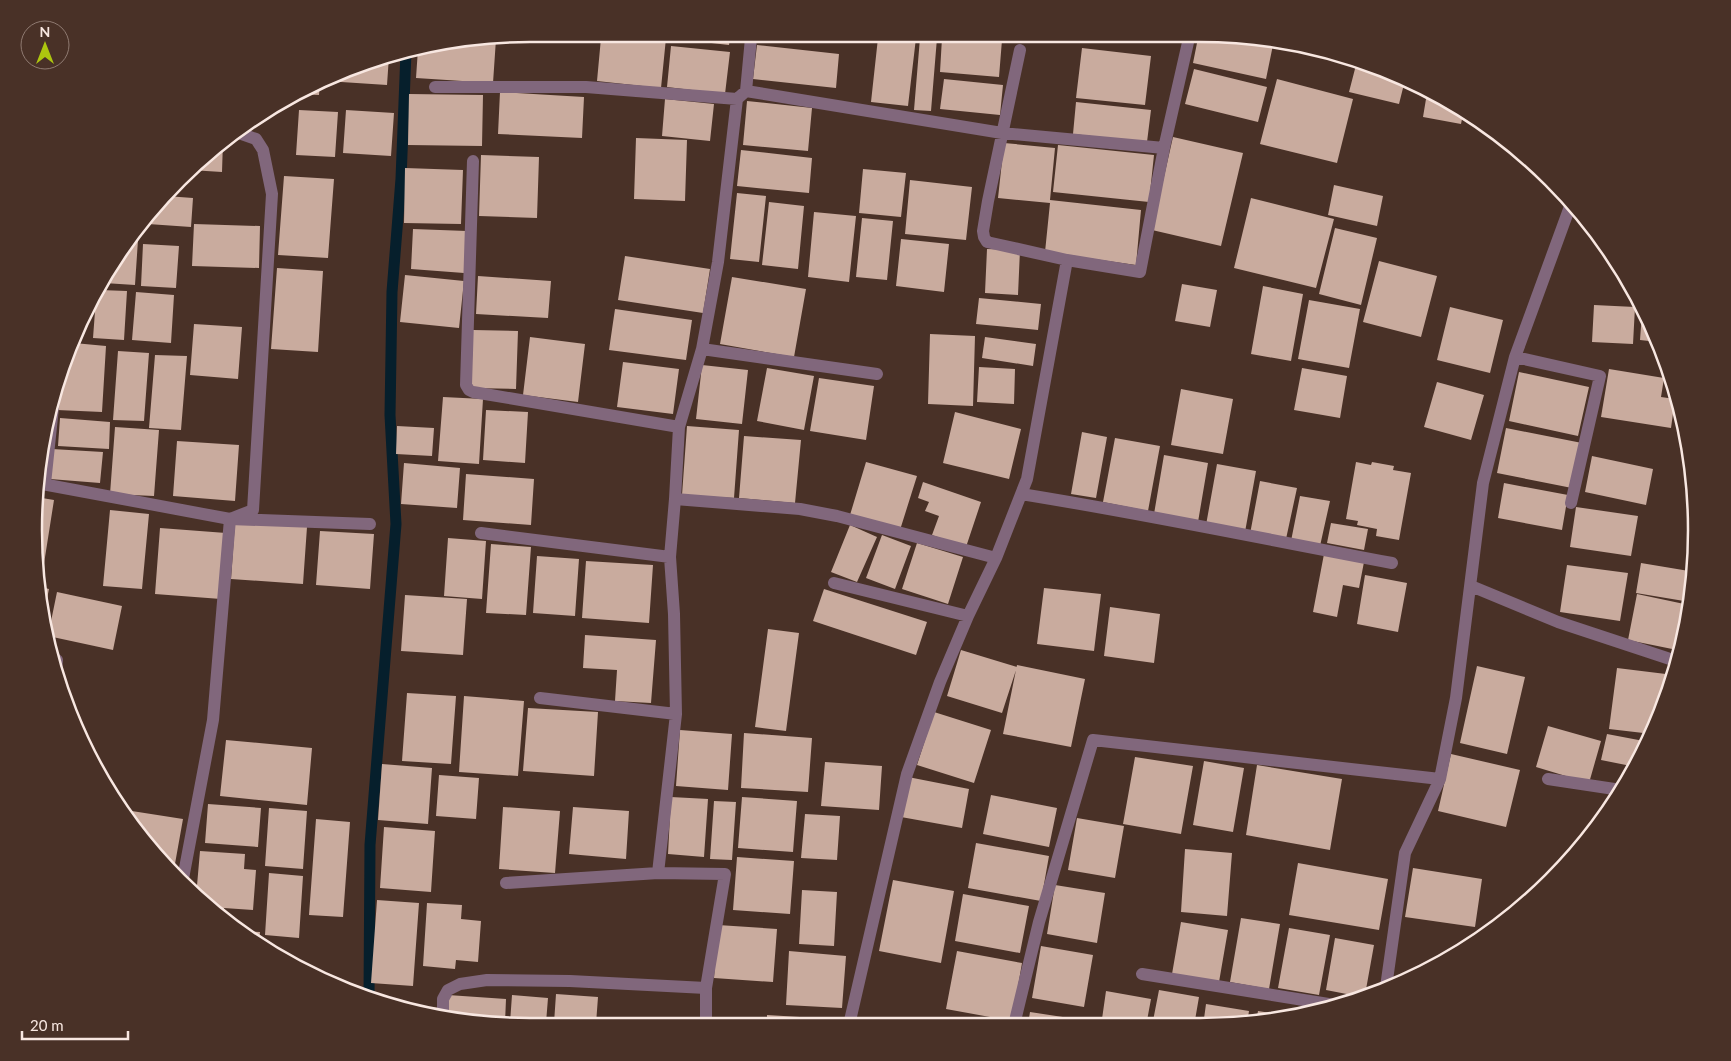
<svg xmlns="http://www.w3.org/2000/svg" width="1731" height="1061" font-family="Lato,sans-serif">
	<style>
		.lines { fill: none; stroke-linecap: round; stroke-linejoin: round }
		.stream { stroke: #061f2c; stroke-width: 11 }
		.building { fill: #c9ab9e }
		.service { stroke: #81677c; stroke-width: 12 }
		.rim { fill: none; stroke: #f8e7e1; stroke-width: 2.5 }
	</style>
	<rect width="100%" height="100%" fill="#493127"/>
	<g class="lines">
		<path class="stream" d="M369,997l1,-152 26,-321 -6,-109 2,-123 9,-113 5,-127"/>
	</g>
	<path class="building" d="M465,38l31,1 -3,44 -77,-5 2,-29z
		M601,38h65l-5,50 -64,-7z
		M676,38h54l-1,7 -53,-6z
		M878,38h38l-8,68 -37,-4z
		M920,38h17l-6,73 -17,-1z
		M942,38l60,2 -3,37 -59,-5z
		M1198,38h67l9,2 -8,39 -73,-16z
		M757,45l82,9 -3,34 -83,-9z
		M671,46l59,6 -5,42 -58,-7z
		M1082,48l69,8 -6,49 -69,-7z
		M389,56l-2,29 -61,-4v-2l45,-19z
		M1356,65l40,10 9,5 -6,24 -50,-12z
		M1194,69l73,18 -9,35 -73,-18z
		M944,79l59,6 -3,30 -60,-6z
		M1277,79l76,20 -16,64 -77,-19z
		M320,81l-1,14 -22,-1 14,-9z
		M500,92l84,5 -2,41 -84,-4z
		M1427,93l36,21 -2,10 -38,-7z
		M409,94l74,1 -1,51 -74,-1z
		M665,99l49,5 -4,37 -48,-5z
		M747,101l65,7 -4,43 -65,-6z
		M1076,102l75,8 -4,32 -74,-8z
		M299,110l39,2 -3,45 -39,-2z
		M346,110l48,3 -3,43 -48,-3z
		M1173,137l70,16 -22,93 -69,-16z
		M636,138l51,2 -2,61 -51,-2z
		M223,141l-1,31 -32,-2 2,-2z
		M1004,143l51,5 -5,52 91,10 -5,55 -91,-13 5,-49 -52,-5z
		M1058,145l96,10 -5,47 -96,-10z
		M741,150l71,8 -3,35 -72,-7z
		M481,155l58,2 -2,61 -58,-2z
		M405,168l58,2 -2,54 -57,-1z
		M863,169l43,4 -5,44 -42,-4z
		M284,176l50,3 -6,79 -50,-3z
		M910,180l62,7 -6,53 -61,-6z
		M1334,185l49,11 -6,30 -49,-11z
		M737,193l29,3 -7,66 -29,-3z
		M166,196l27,2 -2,29 -43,-3v-7z
		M1251,198l83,21 -18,69 -82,-20z
		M769,202l35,4 -6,63 -36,-4z
		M814,212l42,4 -7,66 -41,-5z
		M862,218l31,3 -6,59 -31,-3z
		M194,224l66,2 -1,42 -67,-2z
		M1335,228l42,10 -16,67 -42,-11z
		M413,229l54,2 -3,42 -53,-4z
		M901,239l48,5 -5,48 -48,-6z
		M130,240h8l-3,45 -31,-2 14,-29z
		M143,244l36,2 -3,42 -35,-2z
		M987,249l33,1 -2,45 -33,-2z
		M625,256l85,13 -7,44 -85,-13z
		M1379,261l58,15 -16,61 -58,-15z
		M277,268l46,3 -5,81 -47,-3z
		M405,275l59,6 -5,47 -59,-6z
		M478,276l73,5 -3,37 -72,-4z
		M732,277l74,12 -12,68 -74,-13z
		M1182,284l35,6 -7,37 -35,-6z
		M1263,286l40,8 -12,67 -40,-7z
		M100,290l27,1 -3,49 -31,-2 3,-40z
		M136,292l38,3 -3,48 -39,-3z
		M979,298l62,6 -3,26 -62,-6z
		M1309,300l51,9 -11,59 -51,-9z
		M1594,305l41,2 -2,37 -41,-2z
		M1450,307l53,13 -13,53 -53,-13z
		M615,309l77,11 -6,40 -77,-10z
		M1642,313h3l13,29 -18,-2z
		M194,324l48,3 -4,52 -48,-4z
		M473,330l45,1 -2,58 -45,-1z
		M930,334l45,2 -2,70 -45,-2z
		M530,337l55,7 -7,58 -55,-7z
		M985,337l51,7 -3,22 -51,-8z
		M74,343l32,3 -4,66 -45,-2 3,-39z
		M118,351l31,2 -5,68 -31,-1z
		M155,355l32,1 -6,74 -32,-2z
		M623,362l56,7 -6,45 -56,-7z
		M702,365l46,5 -6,54 -46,-5z
		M979,367l36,2 -1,35 -37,-2z
		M767,368l47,8 -10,54 -47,-9z
		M1302,368l45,8 -7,42 -46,-8z
		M1609,369l55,9 -3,19 14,2 -4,29 -70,-11z
		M1519,372l70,15 -11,49 -69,-15z
		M819,378l55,8 -8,54 -56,-9z
		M1437,382l47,13 -13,45 -47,-13z
		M1181,389l52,10 -10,55 -52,-9z
		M443,397l40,2 -4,65 -41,-3z
		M486,410l42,2 -3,51 -42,-3z
		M955,412l66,17 -12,50 -66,-16z
		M60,418l50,4 -1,27 -51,-3z
		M397,426l37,2 -2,28 -36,-2z
		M687,426l52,4 -5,68 -52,-3z
		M115,427l44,3 -5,66 -44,-2z
		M1506,428l76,15 -10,45 -75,-15z
		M1082,432l25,5 -11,61 -25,-4z
		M744,436l57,4 -6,63 -56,-5z
		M1115,438l45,8 -12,65 -45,-9z
		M177,441l62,4 -4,56 -62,-5z
		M52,449l51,3 -3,31 -50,-4z
		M1164,455l44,8 -10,59 -44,-8z
		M1592,456l61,13 -7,36 -61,-13z
		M866,462l51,14 -17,54 -50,-15z
		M1356,462l15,3 1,-3 22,4 -1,4 18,3 -12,67 -23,-4 1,-7 -20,-4 1,-4 -12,-2z
		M404,463l56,5 -3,40 -56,-4z
		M1217,464l39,7 -11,61 -39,-7z
		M466,474l68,5 -3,46 -68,-5z
		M1260,481l37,7 -11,51 -36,-5z
		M923,482l58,20 -15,45 -34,-12 7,-19 -14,-5 4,-9 -11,-4z
		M1504,483l64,12 -6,35 -64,-12z
		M1300,496l30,5 -10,45 -29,-5z
		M36,497l18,3 -11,70 -7,-1 -2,-39z
		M1576,507l62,9 -7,40 -61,-9z
		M110,510l39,4 -7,75 -39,-3z
		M235,523l72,4 -4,57 -72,-5z
		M1331,523l37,6 -4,21 -37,-7z
		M850,525l27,12 -20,45 -26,-10z
		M160,528l66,5 -5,66 -66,-5z
		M320,531l54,3 -4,55 -54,-4z
		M882,535l29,11 -16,43 -29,-11z
		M448,538l38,3 -4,58 -38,-3z
		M917,543l46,14 -15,47 -46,-15z
		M491,544l40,3 -5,68 -40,-2z
		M1324,554l40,8 -5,26 -16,-3 -6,32 -24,-5z
		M537,556l42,3 -4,57 -42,-3z
		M586,561l67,4 -4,58 -67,-5z
		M1641,563l54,9 -5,30 -54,-9z
		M1567,565l61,8 -8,48 -60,-9z
		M1365,575l42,8 -9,49 -41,-8z
		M37,586l12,3 -6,29 -5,-22z
		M1044,588l57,6 -7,57 -57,-7z
		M824,589l103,33 -11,33 -103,-34z
		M57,592l65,14 -9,44 -65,-14z
		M1637,594l52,11 -7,46 -54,-11z
		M405,595l62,4 -4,56 -62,-4z
		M1110,607l50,7 -6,49 -50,-7z
		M768,629l31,4 -13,98 -31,-4z
		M585,635l71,5 -5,63 -36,-2 2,-31 -34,-2z
		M961,650l56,17 -15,46 -55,-17z
		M1017,665l68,14 -14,68 -68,-13z
		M1477,666l48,11 -18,77 -47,-11z
		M1617,668l57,7 -22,59 -43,-5z
		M407,693l49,3 -5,68 -49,-3z
		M464,696l60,5 -6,75 -59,-4z
		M528,708l70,4 -4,64 -71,-5z
		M934,712l57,18 -17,53 -57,-18z
		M1548,726l53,15 -12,42 -53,-16z
		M680,730l52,4 -4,56 -52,-4z
		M744,733l68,5 -4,54 -67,-4z
		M1607,734l42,8 -13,25 -35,-7z
		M226,740l86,8 -5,57 -87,-9z
		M1451,754l69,16 -14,57 -68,-16z
		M1135,757l58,9 -12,68 -58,-10z
		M1204,761l40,7 -11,64 -40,-7z
		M825,762l57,4 -3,44 -58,-4z
		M382,764l50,4 -4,56 -50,-4z
		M1257,765l85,14 -12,71 -84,-15z
		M439,775l40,3 -3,41 -40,-3z
		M908,777l61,12 -7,39 -61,-11z
		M991,795l66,13 -8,39 -66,-13z
		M671,797l37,2 -4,58 -36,-3z
		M742,797l55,4 -4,51 -55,-4z
		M714,801l22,1 -4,58 -22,-1z
		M208,804l53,4 -3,39 -53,-4z
		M503,807l57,4 -5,62 -56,-4z
		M573,807l56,4 -3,48 -57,-5z
		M269,808l38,3 -4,58 -38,-3z
		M119,809l64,10 -10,56 -33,-41z
		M805,814l35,2 -3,44 -36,-2z
		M1077,818l47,8 -9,52 -47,-8z
		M316,819l34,3 -7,95 -34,-2z
		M384,827l51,4 -4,61 -51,-4z
		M976,843l73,13 -8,45 -73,-13z
		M1185,849l47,4 -5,63 -46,-4z
		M200,851l45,3 -1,15 12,1 -3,40 -29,-2 -1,6h-7l-20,-17z
		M737,857l57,4 -4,53 -57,-4z
		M1298,863l90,16 -9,51 -90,-15z
		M1413,868l69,11 -7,48 -70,-10z
		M269,873l34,3 -4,62 -34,-3z
		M893,880l61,11 -13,72 -62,-12z
		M1055,885l50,8 -8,50 -50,-9z
		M802,890l35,2 -3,54 -35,-2z
		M963,894l66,12 -9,47 -65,-12z
		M377,900l42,3 -6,83 -42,-3z
		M427,903l35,2 -1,14 20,2 -3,41 -22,-2 -1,9 -32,-3z
		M1241,918l39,6 -11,65 -39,-7z
		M1181,922l47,8 -9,52 -47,-8z
		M718,925l59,4 -4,53 -59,-4z
		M1289,928l41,7 -11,60 -41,-7z
		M240,931l20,1 -1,10z
		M1335,938l39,7 -9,50 -3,2 -36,-7z
		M1041,946l52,9 -9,52 -52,-9z
		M789,951l57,5 -4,52 -56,-3z
		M957,951l65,12 -10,58 -66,-12z
		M1159,990l40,7 -5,29h-42z
		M1106,991l45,8 -5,27h-45z
		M556,994l42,3 -2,27 -42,-1z
		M448,995l58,4 -1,24h-39l-19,-5z
		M512,995l36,3 -2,25h-36z
		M1206,1004l43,7 -2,13 -14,2h-30z
		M404,1006l36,2 -1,8z
		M1258,1011l32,5v1l-34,5z
		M1030,1012l59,9v5l-61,-1z
		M767,1015l66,4 -1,6 -65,-1z"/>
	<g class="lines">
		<path class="service" d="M1020,50l-32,151 -5,30 1,6 3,5 9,2 71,16
			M435,87h151l151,12
			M746,91l256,42 162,15
			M473,161l-7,224 3,5 4,2 206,35
			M702,349l175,25
			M1515,357l85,19 -29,127
			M37,483l193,36 140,5
			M45,484l9,-86
			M1021,494c125,20 248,46 371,69
			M675,499l125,10 37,7 159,42
			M481,533l189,24
			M834,583l134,33
			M1471,586l87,36 121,40
			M56,671l1,-11
			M540,698l136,16
			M1548,779l73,11
			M658,873l18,-159 -2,-100 -4,-57 5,-58 4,-72 23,-78 16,-87 19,-163 9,-8 5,-53
			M506,883l152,-10 67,1 -19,114v36
			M182,884l31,-164 17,-201 23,-9 19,-316 -9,-44 -7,-11 -20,-7
			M1142,974l199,32
			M1386,987l19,-134 35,-74 16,-81 27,-215 32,-126 57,-156
			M443,1017v-18l5,-9 12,-6 27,-4 83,1 136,7
			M849,1025l58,-251 33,-92 28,-66 28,-58 31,-79 40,-219 73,12 24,-124 25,-110
			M1014,1025l25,-103 54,-182 347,39"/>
	</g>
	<path d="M0 0H1731V1061H0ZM530 42H1200A488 488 0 0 1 1688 530V530A488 488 0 0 1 1200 1018H530A488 488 0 0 1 42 530V530A488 488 0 0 1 530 42Z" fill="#493127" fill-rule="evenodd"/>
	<path class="rim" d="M530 42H1200A488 488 0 0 1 1688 530V530A488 488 0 0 1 1200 1018H530A488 488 0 0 1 42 530V530A488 488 0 0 1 530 42Z"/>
	<g transform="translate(45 45)"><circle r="24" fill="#493127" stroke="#8f7a71"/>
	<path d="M0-4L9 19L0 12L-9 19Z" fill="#adc60f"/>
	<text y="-8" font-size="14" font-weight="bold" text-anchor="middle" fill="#f8e7e1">N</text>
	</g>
	<path d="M22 1031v8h106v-8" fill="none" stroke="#f8e7e1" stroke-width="2.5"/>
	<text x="30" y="1031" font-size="15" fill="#f8e7e1" stroke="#493127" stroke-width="4" paint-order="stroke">20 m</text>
</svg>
